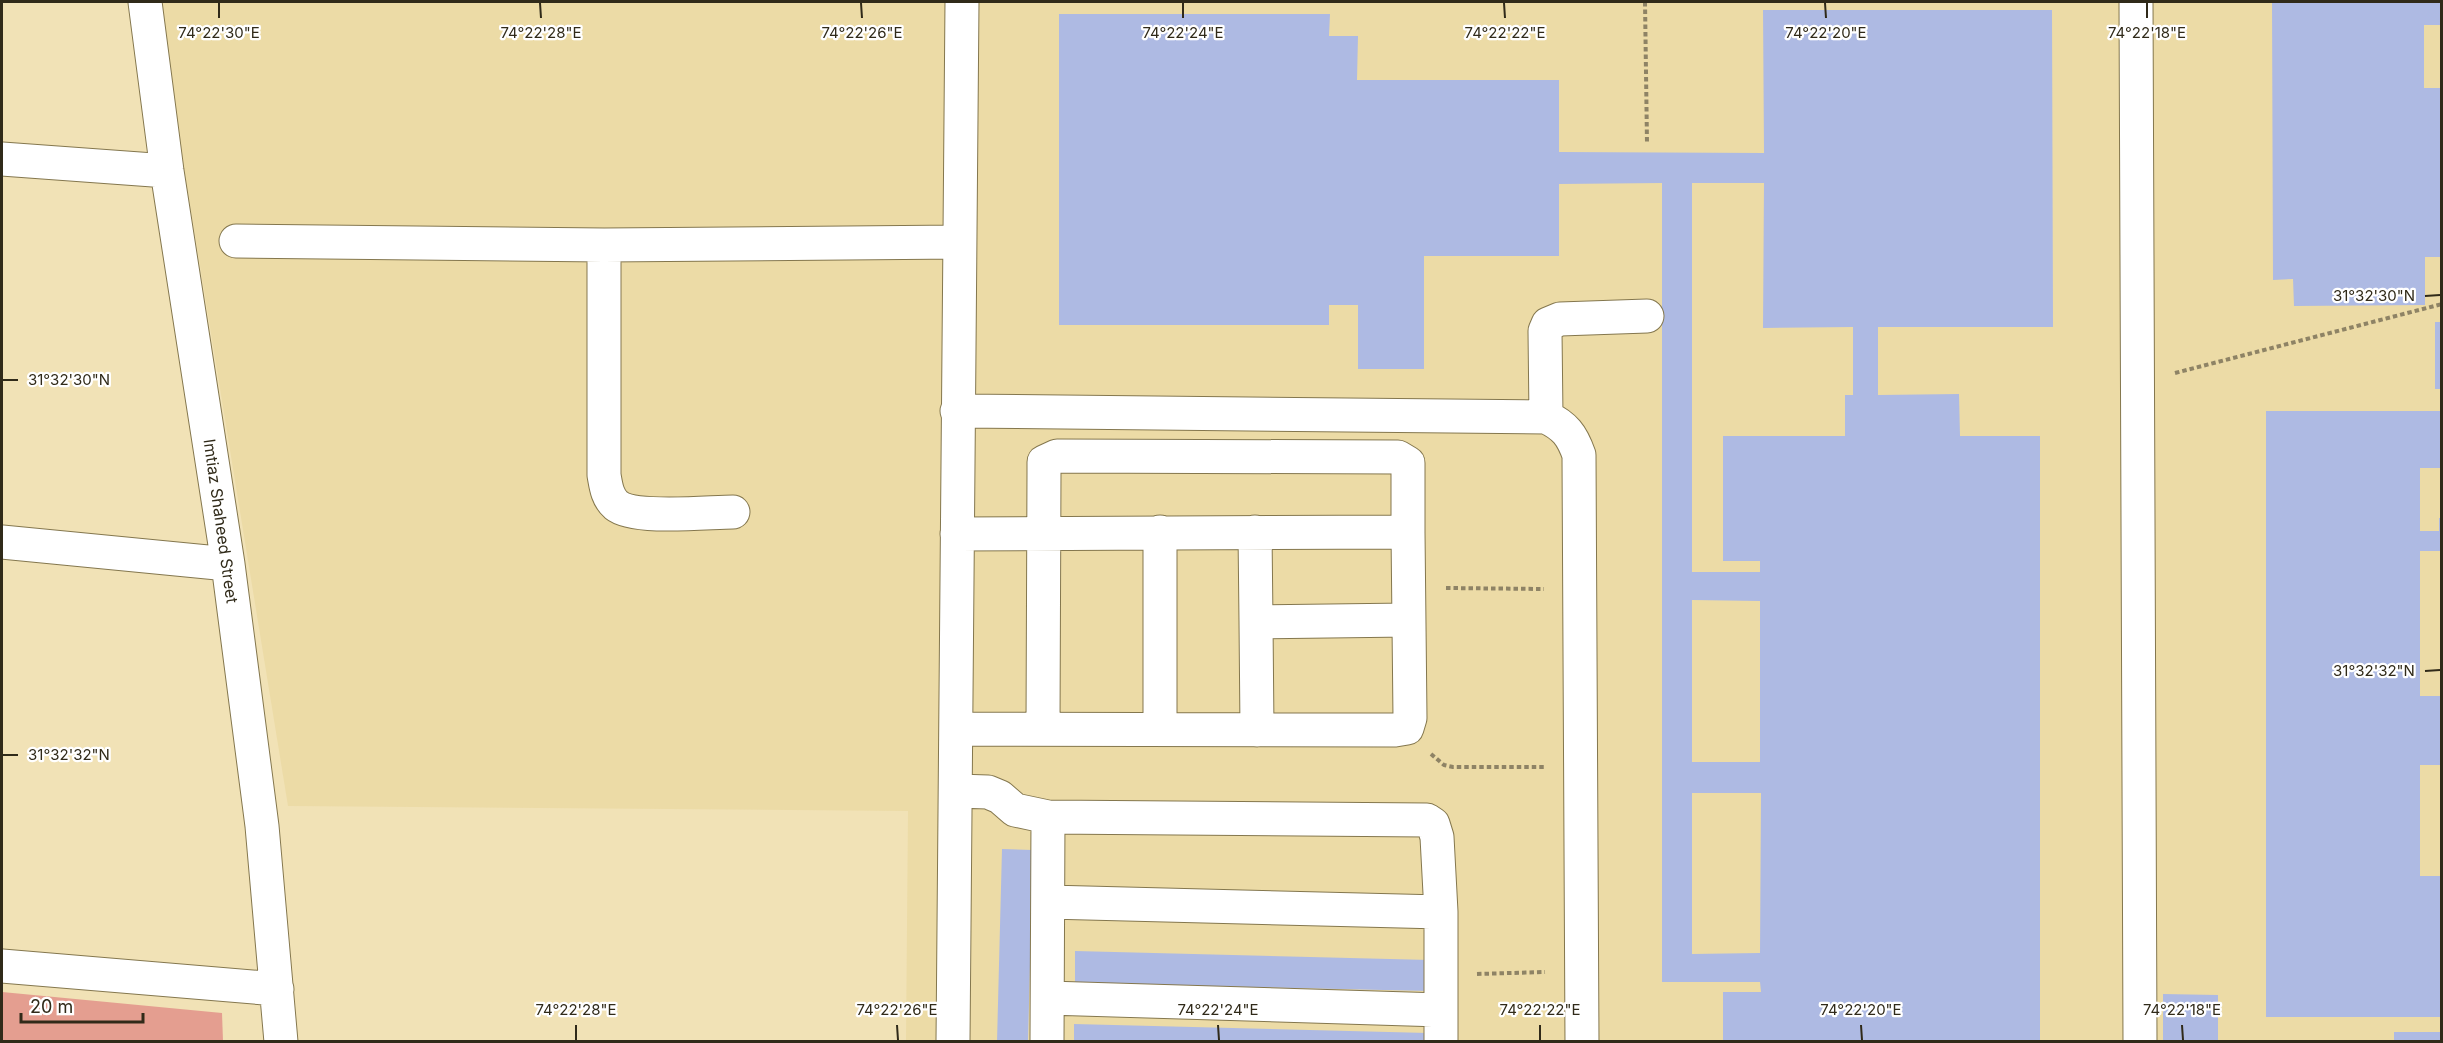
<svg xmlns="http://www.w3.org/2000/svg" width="2443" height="1043" font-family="Inter,sans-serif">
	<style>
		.built { fill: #ecdba6 }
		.green { fill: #e49e90 }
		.building { fill: #aebae3; fill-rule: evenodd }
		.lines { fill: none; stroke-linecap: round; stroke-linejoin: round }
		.minor-casing { stroke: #84774e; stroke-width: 35 }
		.path { stroke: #8e8365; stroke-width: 4; stroke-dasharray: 4.5 3; stroke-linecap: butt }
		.minor { stroke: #fff; stroke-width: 33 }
		.ticks { fill: none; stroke: #302a19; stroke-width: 2 }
		.labels { text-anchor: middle; stroke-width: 4.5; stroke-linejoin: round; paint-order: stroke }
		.street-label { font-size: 16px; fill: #302a19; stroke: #fff }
		.ticks-label { font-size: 15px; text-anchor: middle; fill: #302a19; stroke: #fff; stroke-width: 4.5; stroke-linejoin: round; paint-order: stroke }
	</style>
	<rect width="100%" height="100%" fill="#f1e2b6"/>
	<path class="built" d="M157,2h2284v1039h-1535l2,-230 -620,-5z"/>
	<path class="green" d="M2,992l220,21 1,28h-221z"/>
	<path class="building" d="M2272,2h170v23h-18v63h18v169h-17v48l-131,1 -1,-27 -20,1z
		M1763,10h289l1,317h-175v68l81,-1 1,42h80v606h-317v-50h38l-1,-10h-98v-799l-103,1v72h-135v113h-66v-64h-29v20h-270v-311h271l-1,22h29l-1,44h202v72l205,1zM1692,183h72l-1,145 90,-1v68h-8v41h-122v125h37v11h-68zM1692,600l68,1v161h-68zM1692,793h69l-1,160 -68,1z
		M2435,322h7v67h-7z
		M2266,411h176v57h-22v63h19v-13h3v33h-22v145h22v69h-22v111h22v141h-176z
		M1002,849l31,1 -5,192h-31z
		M1075,951l355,9 -1,31 -354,-8z
		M2163,994l55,1v47h-55z
		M1074,1024l354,9v9h-354z
		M2394,1032h48v10h-48z"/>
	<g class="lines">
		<g class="minor-casing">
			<path id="minor" d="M145,2l22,169 61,393 34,262 19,216
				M2136,2l4,1040
				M2,159l165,12
				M236,241l368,4 355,-3
				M604,245v230c2,11 3,22 12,30 18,15 93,7 117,7
				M957,411l589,6c19,9 26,18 33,38l3,587
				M1546,417l-1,-86 3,-7 12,-5 87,-3
				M1255,532l1,90
				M2,542l226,22
				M1043,728l1,-256v-10l13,-6 341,1 10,6v69
				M956,729l439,1 12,-2 3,-10 -2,-186 -451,2
				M1160,729v-197
				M1257,730l-1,-108 152,-2
				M957,791l31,1 12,5 15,13 33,7 379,3 6,4 4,13 4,75v130
				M1048,902l393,10
				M2,966l275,23
				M1048,998l393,12
				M953,1042c6,-347 4,-694 9,-1040
				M1047,1042l1,-225"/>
		</g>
		<path class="path" d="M1645,2l2,141
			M2175,373l267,-69
			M1446,588l98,1
			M1431,754l13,11 9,2h92
			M1477,974l68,-2"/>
		<use href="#minor" class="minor"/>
	</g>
	<path class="ticks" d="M219,3v15M540,3l1,15M861,3l1,15M1183,3v15M1504,3l1,15M1825,3l1,15M2147,3v15M2425,296l15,-1M3,380h15M2425,671l15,-1M3,755h15M576,1025v15M897,1025l1,15M1218,1025l1,15M1540,1025v15M1861,1025l1,15M2182,1025l1,15"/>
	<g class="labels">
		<g class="street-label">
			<text transform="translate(221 521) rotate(82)" y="6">Imtiaz Shaheed Street</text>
		</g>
	</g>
	<g class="ticks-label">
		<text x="219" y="38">74°22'30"E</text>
		<text x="541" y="38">74°22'28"E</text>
		<text x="862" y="38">74°22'26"E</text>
		<text x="1183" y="38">74°22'24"E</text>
		<text x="1505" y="38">74°22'22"E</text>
		<text x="1826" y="38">74°22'20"E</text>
		<text x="2147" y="38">74°22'18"E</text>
		<text x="2374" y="301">31°32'30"N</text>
		<text x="69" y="385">31°32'30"N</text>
		<text x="2374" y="676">31°32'32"N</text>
		<text x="69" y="760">31°32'32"N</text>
		<text x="576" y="1015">74°22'28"E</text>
		<text x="897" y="1015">74°22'26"E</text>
		<text x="1218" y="1015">74°22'24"E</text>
		<text x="1540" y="1015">74°22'22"E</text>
		<text x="1861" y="1015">74°22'20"E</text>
		<text x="2182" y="1015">74°22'18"E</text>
	</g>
	<rect width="2443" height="1043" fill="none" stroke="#302a19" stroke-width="6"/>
	<path d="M21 1013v9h122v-9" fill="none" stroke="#302a19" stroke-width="3"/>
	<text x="30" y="1013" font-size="18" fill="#302a19" stroke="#ffffff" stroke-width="4.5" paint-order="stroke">20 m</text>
</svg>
